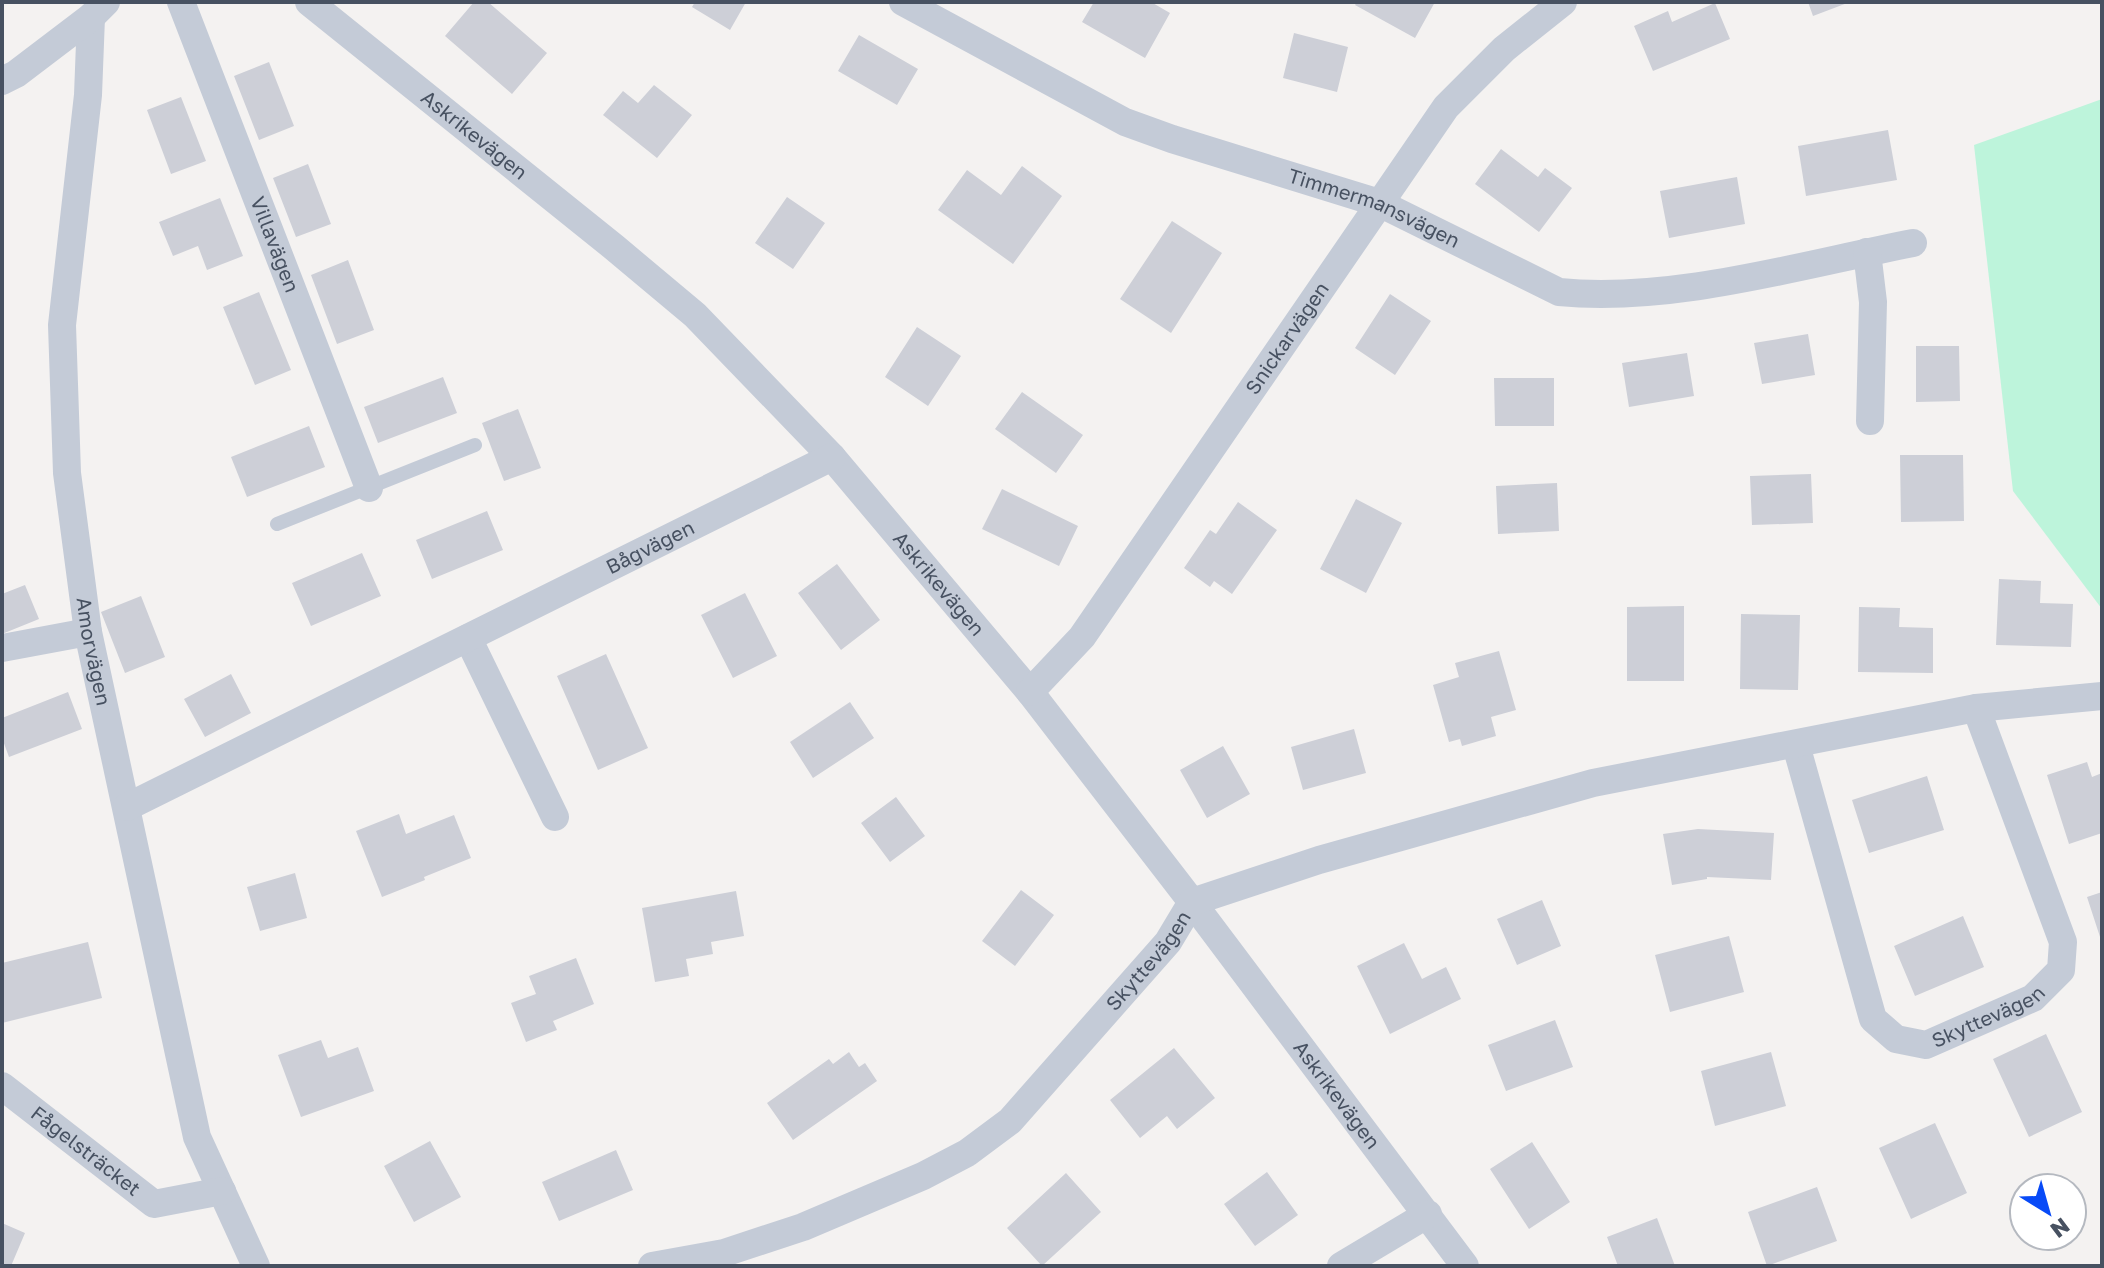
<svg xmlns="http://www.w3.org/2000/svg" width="2104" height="1268" font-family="'Golos Text',sans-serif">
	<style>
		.green { fill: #bdf4db }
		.building { fill: #cdcfd7 }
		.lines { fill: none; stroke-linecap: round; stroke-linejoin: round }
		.lane { stroke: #c4cbd7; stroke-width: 14 }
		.street { stroke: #c4cbd7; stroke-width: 28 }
		.labels { text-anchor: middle; stroke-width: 6; stroke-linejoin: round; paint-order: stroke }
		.street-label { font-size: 20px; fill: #475161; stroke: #fff }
	</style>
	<rect width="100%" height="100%" fill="#f4f2f1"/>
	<path class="green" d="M2102,99v510l-89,-118 -39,-346z"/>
	<path class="building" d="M474,2h14l59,51 -35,41 -67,-58z
		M695,2h51l-16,28 -38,-23z
		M1094,2h57l19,11 -25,45 -63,-36z
		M1357,2h78l-20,36 -60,-33z
		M1808,2h42l-37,14z
		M1715,3l15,36 -77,32 -19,-45 34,-15 4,11z
		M1294,33l54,14 -11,45 -54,-14z
		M859,35l59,34 -21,36 -59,-34z
		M269,62l25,64 -35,14 -25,-64z
		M654,85l38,30 -35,43 -54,-43 20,-24 15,12z
		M181,97l25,64 -35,13 -24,-64z
		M1888,130l9,50 -91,16 -8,-50z
		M1501,149l37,28 7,-9 27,20 -33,44 -64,-48z
		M308,164l23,60 -35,13 -23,-59z
		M1022,166l40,30 -49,68 -75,-54 29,-40 34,25z
		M1737,177l8,47 -76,14 -9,-47z
		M787,197l38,26 -32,46 -38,-26z
		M220,198l23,58 -36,14 -9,-24 -25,10 -14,-34z
		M1172,221l50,32 -51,80 -51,-34z
		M348,260l26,70 -37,14 -26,-69z
		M259,292l32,78 -36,15 -32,-78z
		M1390,294l41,27 -36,54 -40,-27z
		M917,327l44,29 -33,50 -43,-29z
		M1808,334l7,41 -53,9 -8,-41z
		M1916,346h43l1,55 -44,1z
		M1687,353l7,43 -65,11 -7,-44z
		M443,377l14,36 -79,30 -14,-36z
		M1494,378h60v48h-59z
		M1022,392l61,43 -27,38 -61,-44z
		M518,409l23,59 -37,13 -22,-58z
		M309,426l16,41 -78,30 -16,-40z
		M1900,455h63l1,66 -63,1z
		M1811,474l2,49 -61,2 -2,-49z
		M1557,483l2,48 -61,3 -2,-48z
		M1002,489l76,37 -19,40 -77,-37z
		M1356,499l46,24 -36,70 -46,-24z
		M1238,502l39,28 -45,64 -18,-13 -4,6 -26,-19 26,-38 6,4z
		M487,511l16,39 -71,29 -16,-39z
		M362,553l19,43 -70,30 -19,-43z
		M837,564l43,56 -39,30 -43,-57z
		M1999,579l42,2 -1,22 33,1 -2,43 -75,-2z
		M25,585l14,34 -37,15v-40z
		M745,593l32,63 -44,22 -32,-63z
		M141,596l24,61 -40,16 -24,-61z
		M1684,606v75h-57v-74z
		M1859,607l41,1 -1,19 34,1v45l-75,-1z
		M1741,614l59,1 -2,75 -58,-1z
		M1499,651l17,59 -25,7 5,19 -34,10 -2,-7 -11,3 -16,-57 26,-8 -4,-14z
		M606,654l42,94 -50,22 -41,-94z
		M231,674l20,39 -46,24 -21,-38z
		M68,692l14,37 -73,28 -7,-19v-20z
		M850,702l24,36 -61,40 -23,-36z
		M1354,729l12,44 -63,17 -12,-43z
		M1223,746l27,48 -43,24 -27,-48z
		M2087,762l5,15 10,-4v60l-33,11 -22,-69z
		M1927,776l17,54 -75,23 -17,-53z
		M896,797l29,39 -35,26 -29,-39z
		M399,814l7,20 48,-19 17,43 -47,19 1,3 -43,17 -26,-66z
		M1698,829l76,4 -3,47 -64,-3v2l-35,6 -9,-51z
		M295,873l12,45 -47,13 -13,-44z
		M1021,890l33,25 -39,51 -33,-25z
		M736,891l8,45 -33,6 2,12 -27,5 3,17 -34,6 -13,-74z
		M2102,892v48h-1l-14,-43z
		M1542,900l19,46 -44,19 -20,-46z
		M1963,916l21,51 -69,29 -21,-50z
		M1729,936l15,56 -74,20 -15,-57z
		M88,942l14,56 -100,25v-60z
		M1404,943l18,36 24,-12 15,32 -71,35 -33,-68z
		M576,958l18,46 -41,17 4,9 -31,12 -15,-39 25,-9 -7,-18z
		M1555,1020l18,47 -67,24 -18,-46z
		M2046,1034l36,78 -53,25 -36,-78z
		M321,1040l7,18 30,-11 16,44 -73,26 -23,-62z
		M1174,1048l41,50 -38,31 -10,-13 -27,22 -30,-38z
		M849,1052l10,15 6,-4 12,18 -84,59 -26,-37 62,-44 4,5z
		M1771,1052l15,54 -71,20 -14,-55z
		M1935,1123l32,70 -56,26 -32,-71z
		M430,1141l31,56 -47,25 -30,-56z
		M1532,1142l38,60 -41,27 -39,-60z
		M616,1150l17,40 -74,31 -17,-39z
		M1267,1172l31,43 -43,31 -31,-42z
		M1066,1173l35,39 -59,54 -35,-38z
		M1817,1187l20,54 -70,25 -19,-54z
		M1657,1218l18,48h-57l-11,-29z
		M2,1223l23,10 -14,33h-9z"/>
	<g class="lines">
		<path class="lane" d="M277,524l198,-79"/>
		<g class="street">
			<path id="s1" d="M181,2l188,486"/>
			<path id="s2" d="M309,2l306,246 80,67 137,142 198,235 162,210 273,364"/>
			<path id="s3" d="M903,2l222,120 47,17 207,64 180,89c115,11 241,-27 354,-49"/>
			<path id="s4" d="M91,17l-3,78 -26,230 5,148 21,159 109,505 59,129"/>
			<path d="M2,81l14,-7 75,-57 15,-15"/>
			<path d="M1867,252l6,50 -3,119"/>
			<path d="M468,638l87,179"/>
			<path d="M2,648l86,-16"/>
			<path id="s5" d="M1030,692l52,-55 364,-530 58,-58 59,-47"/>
			<path id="s6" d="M1796,745l77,274 23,20 30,6 107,-47 28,-28 2,-28 -87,-234"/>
			<path id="s7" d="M127,807l705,-350"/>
			<path id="s8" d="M2,1086l152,118 68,-13"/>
			<path id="s9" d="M652,1266l72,-13 79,-26 120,-51 44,-23 43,-32 158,-179 24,-40 127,-42 274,-77 383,-75 126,-12"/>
			<path d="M1341,1266l87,-52"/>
		</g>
	</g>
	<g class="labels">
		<g class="street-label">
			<text dy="7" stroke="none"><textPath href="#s2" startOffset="212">Askrikevägen</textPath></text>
			<text dy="7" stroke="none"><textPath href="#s3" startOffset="516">Timmermansvägen</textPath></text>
			<text dy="7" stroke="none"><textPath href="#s1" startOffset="260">Villavägen</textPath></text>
			<text dy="7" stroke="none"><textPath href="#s5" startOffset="438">Snickarvägen</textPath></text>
			<text dy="7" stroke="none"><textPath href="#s7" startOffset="584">Bågvägen</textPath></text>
			<text dy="7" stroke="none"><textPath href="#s2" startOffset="860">Askrikevägen</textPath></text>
			<text dy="7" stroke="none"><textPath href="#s4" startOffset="638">Amorvägen</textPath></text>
			<text dy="7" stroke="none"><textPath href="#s9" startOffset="602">Skyttevägen</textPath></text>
			<text dy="7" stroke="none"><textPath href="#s6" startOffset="414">Skyttevägen</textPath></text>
			<text dy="7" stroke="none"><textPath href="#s2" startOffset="1508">Askrikevägen</textPath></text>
			<text dy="7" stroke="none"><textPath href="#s8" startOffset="106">Fågelsträcket</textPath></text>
		</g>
	</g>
	<rect width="2104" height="1268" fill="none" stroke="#475161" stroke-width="8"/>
	<g transform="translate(2048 1212) rotate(143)"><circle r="38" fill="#ffffff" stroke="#b5b9c0" stroke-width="2"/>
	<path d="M0-6L14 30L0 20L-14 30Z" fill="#084af7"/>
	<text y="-12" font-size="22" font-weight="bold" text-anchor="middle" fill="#475161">N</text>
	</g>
</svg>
